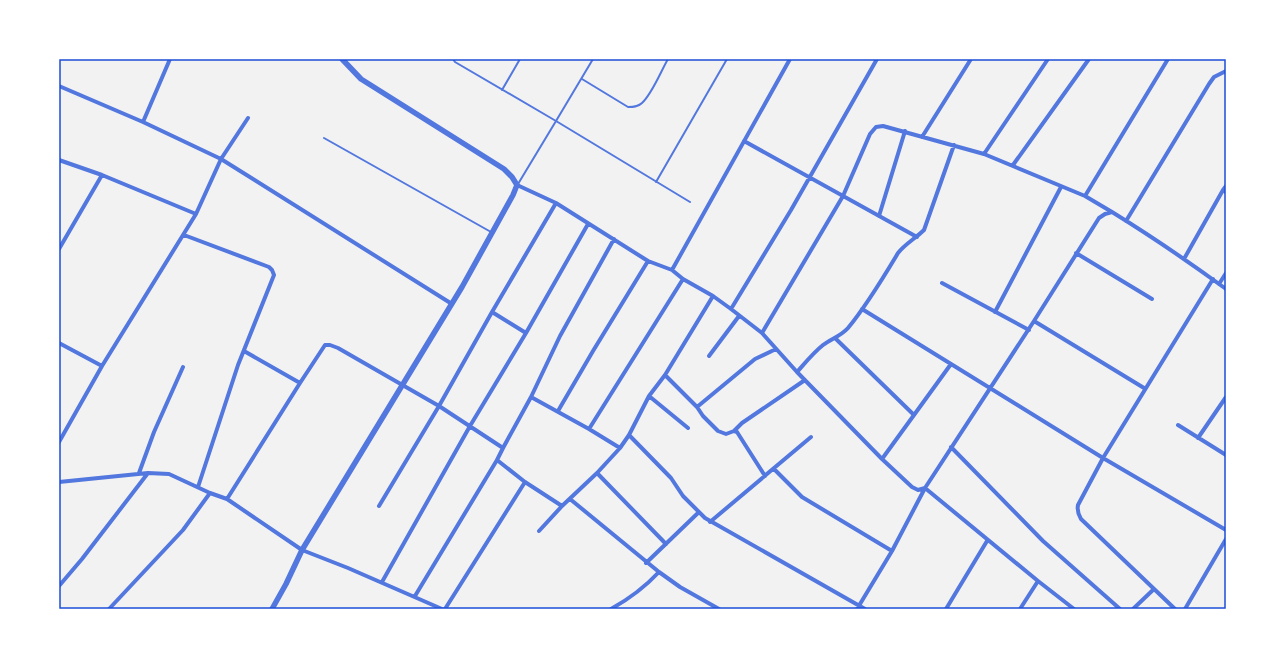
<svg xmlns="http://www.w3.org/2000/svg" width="1285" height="668" font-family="'Asap Condensed',sans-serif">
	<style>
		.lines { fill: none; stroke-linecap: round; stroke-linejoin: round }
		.service { stroke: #5277de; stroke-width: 2 }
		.minor { stroke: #5277de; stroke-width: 4 }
		.tertiary { stroke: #5277de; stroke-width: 5.5 }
		.neatline { fill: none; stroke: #1d4ed8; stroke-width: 1.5 }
	</style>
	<rect width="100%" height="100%" fill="#f2f2f2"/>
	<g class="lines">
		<path class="service" d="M453,59l2,3 101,59 -38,63
			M593,59l-37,62 134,81
			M582,79l46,28c5,0 10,0 14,-4 10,-9 19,-32 26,-44
			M502,90l18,-31
			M324,138l167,94
			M656,182l71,-123"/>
		<path class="minor" d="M59,86l84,36 78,37 231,145
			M143,122l27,-63
			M922,137l49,-78
			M744,141l173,96
			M984,154l64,-95
			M59,160l43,15 94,39
			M1013,165l76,-106
			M517,185l39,18 92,58 24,9 11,9 30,17 18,13 31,24 35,39 85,87 30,28 6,3 7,-2 109,-167 65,-103 6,-4 7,-2c39,24 77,50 114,77
			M1226,186l-3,4 3,2
			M1085,196l83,-137
			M879,216l26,-85
			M1126,221l83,-137 5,-7 12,-6
			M184,235l85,32 3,3 2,5 -36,90 -40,122
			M59,249l43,-74
			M1076,253l76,46
			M1184,259l39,-69
			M672,270l118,-211
			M1213,279l-110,179 123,72
			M942,283l87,47
			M1219,284l7,-11
			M731,309l60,-99 86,-151
			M862,309l241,149 -25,47c-1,5 0,9 3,14l94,90
			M492,312l64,-109
			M995,312l66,-125
			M1034,321l110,67
			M762,333l81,-137 27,-62 6,-7 7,-1 101,28 101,42 27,16
			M836,339l78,76 -32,44
			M59,343l43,23
			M709,356l30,-40
			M797,372c8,-9 16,-19 26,-27 8,-6 18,-9 25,-17 19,-23 35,-50 50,-75 7,-9 18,-15 26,-23l30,-85
			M665,375l32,32 6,9 15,15 8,3 8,-3
			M300,383l25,-38h5l8,3 101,58 64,42 -6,12 28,22 37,24
			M649,396l39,32
			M531,397l29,-61 54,-97
			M697,407l58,-48 21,-10
			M558,411l35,-60 55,-90
			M914,415l37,-51
			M1178,425l48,30
			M589,429l94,-150
			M629,435l42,43 12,18 22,22 160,91
			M1198,438l28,-41
			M59,442l43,-76 94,-152 25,-55 27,-41
			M951,447l92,94 77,68
			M503,448l28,-51 58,32 31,19
			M774,469l28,28 90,54
			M139,473l15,-41 29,-65
			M597,473l69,71
			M765,476l-28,-44 -3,-1 8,-8 63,-43
			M59,482l89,-9 21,1 41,19
			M227,499l73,-116 -56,-32
			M570,499l89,73 21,15 39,22
			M379,506l60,-100 53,-94 34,21
			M710,522l101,-85
			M539,531l23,-25 35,-33 23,-25 9,-13 20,-39 16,-21 48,-79
			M646,563l53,-51
			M1038,581l36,28
			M382,582l88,-156 56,-93 62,-109
			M59,586l23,-27 66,-86
			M415,596l82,-136
			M109,609l74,-79 27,-37 17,6 75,51 46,18 94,41
			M445,609l80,-127
			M611,609c18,-10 33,-21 48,-37
			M857,609l35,-58 33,-63 113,93 -18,28
			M946,609l41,-68
			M1133,609l21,-20
			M1185,609l41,-70"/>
		<path class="tertiary" d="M272,609l14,-25 16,-34 160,-263 51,-92 4,-10 -5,-8 -8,-8 -143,-90 -19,-20"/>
	</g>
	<rect width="1285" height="668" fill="none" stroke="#ffffff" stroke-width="120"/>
	<rect x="60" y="60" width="1165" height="548" class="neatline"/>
</svg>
